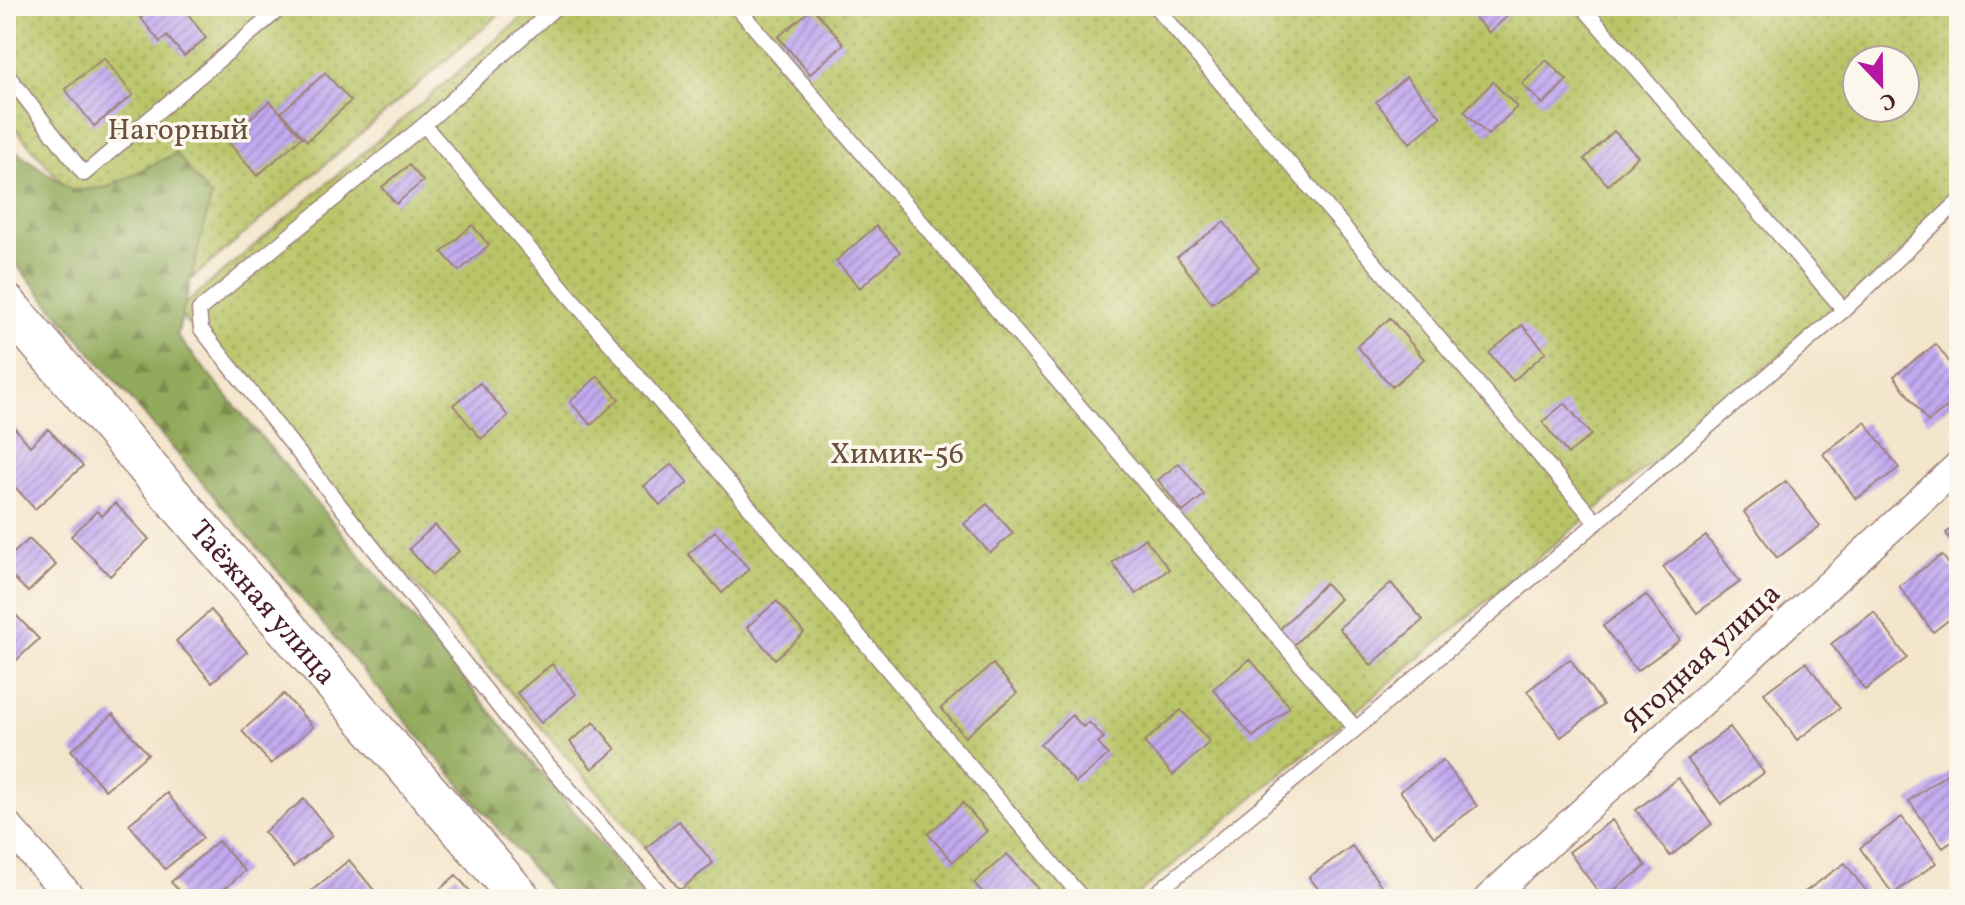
<svg xmlns="http://www.w3.org/2000/svg" width="1965" height="905" font-family="Vollkorn,serif">
	<style>
		.green { fill: url(#green-dots); stroke: #827249; stroke-width: 2; fill-rule: evenodd }
		.forest { fill: url(#forest-firs); stroke: #6e6444; stroke-width: 2 }
		.building { fill: url(#building-hatch) }
		.lines { fill: none; stroke-linecap: round; stroke-linejoin: round }
		.lane-casing { stroke: #9f827c; stroke-width: 17 }
		.street-casing { stroke: #9f827c; stroke-width: 31 }
		.secondary-casing { stroke: #9f827c; stroke-width: 43 }
		.lane { stroke: #fff; stroke-width: 14 }
		.street { stroke: #fff; stroke-width: 28 }
		.secondary { stroke: #fff; stroke-width: 40 }
		.labels { text-anchor: middle; stroke-width: 7; stroke-linejoin: round; paint-order: stroke }
		.park-label { font-size: 30px; fill: #6b513d; stroke: #fbf7ec }
		.street-label { font-size: 30px; fill: #4a1f2b; stroke: #fbf7ec }
	</style>
	<defs>
		<pattern id="green-dots" width="8" height="8" patternUnits="userSpaceOnUse" patternTransform="scale(2)"><rect width="8" height="8" fill="#b9c567"/><path d="M2 2h.1M6 6h.1" fill="none" stroke="#989f55" stroke-width="1.8" stroke-linecap="round"/></pattern>
		<pattern id="forest-firs" width="22" height="20" patternUnits="userSpaceOnUse" patternTransform="scale(2)"><rect width="22" height="20" fill="#92aa5c"/><path d="M5 1l3.5 6h-7zM16 11l3.5 6h-7z" fill="#798a4c"/></pattern>
		<pattern id="building-hatch" width="6" height="6" patternUnits="userSpaceOnUse" patternTransform="scale(2)"><rect width="6" height="6" fill="#c2aaf0"/><path d="M-1 1l2-2M0 6l6-6M5 7l2-2" fill="none" stroke="#a08ac3"/></pattern>
	</defs>
	<rect width="100%" height="100%" fill="#fbf7ec"/>
	<filter id="ink" filterUnits="userSpaceOnUse"><feTurbulence type="fractalNoise" baseFrequency=".0125" numOctaves="2"/><feDisplacementMap in="SourceGraphic" scale="16" xChannelSelector="R" yChannelSelector="G"/><feConvolveMatrix kernelMatrix="1 2 1 2 8 2 1 2 1" color-interpolation-filters="sRGB"/></filter>
	<filter id="wash" filterUnits="userSpaceOnUse"><feTurbulence type="fractalNoise" baseFrequency=".006" numOctaves="4" result="noise"/><feDisplacementMap in="SourceGraphic" scale="32" xChannelSelector="R" yChannelSelector="G"/><feGaussianBlur stdDeviation="1.8" result="paint"/><feColorMatrix in="noise" values="0 0 0 0 0 0 0 0 0 0 0 0 0 0 0 0 0 1.4 0 .05"/><feComposite in="paint" operator="in"/></filter>
	<g filter="url(#wash)">
		<rect width="100%" height="100%" fill="#f4e6cd"/>
		<path class="green" d="M6,6h503l-315,271 -32,21 -156,-180z
			M536,6h1423v199l-827,694h-441l-514,-588zM1857,60h48v48h-48z"/>
		<path class="forest" d="M6,144l67,47 35,-4 68,-34 35,45 -34,138 470,563h-89l-552,-646z"/>
		<g id="blocks">
			<path class="building" d="M156,6h26l24,32 -22,18 -17,-20 -7,6 -19,-24z
				M1473,6h38l3,4 -25,23 -21,-23z
				M813,8l31,36 -34,30 -32,-37z
				M104,58l29,37 -39,31 -29,-37z
				M1546,60l21,20 -24,24 -21,-20z
				M325,73l26,28 -44,40 -26,-29z
				M1406,77l35,40 -31,26 -34,-41z
				M1493,82l24,25 -29,28 -24,-24z
				M270,101l32,36 -45,39 -31,-37z
				M1614,131l24,25 -30,29 -24,-26z
				M409,165l14,16 -27,23 -14,-17z
				M1224,222l35,46 -47,35 -35,-46z
				M472,225l17,20 -30,26 -17,-19z
				M876,226l24,26 -40,36 -24,-27z
				M1390,318l34,41 -32,28 -35,-41z
				M1522,325l24,27 -33,29 -24,-28z
				M1936,344l23,31v23l-31,24 -34,-46z
				M598,376l21,23 -28,26 -21,-23z
				M480,383l28,33 -27,23 -28,-34z
				M1565,403l26,32 -23,19 -26,-32z
				M1865,422l34,46 -43,31 -33,-45z
				M14,427l16,19 18,-17 35,37 -48,43 -29,-32v-43z
				M1179,463l25,32 -21,17 -25,-32z
				M672,464l16,19 -28,22 -16,-19z
				M1786,481l34,45 -43,32 -33,-46z
				M115,503l34,36 -39,37 -39,-40 26,-25 5,5z
				M987,504l26,29 -23,20 -26,-29z
				M1959,523v28l-13,-18z
				M435,525l24,26 -27,24 -23,-26z
				M715,531l34,38 -27,24 -34,-39z
				M1706,536l34,46 -43,31 -34,-46z
				M1145,538l24,31 -33,25 -24,-31z
				M29,539l27,26 -28,27 -22,-22v-10z
				M1942,555l17,23v34l-26,20 -34,-46z
				M1325,583l15,16 -46,46 -15,-15z
				M1391,583l32,37 -52,45 -32,-37z
				M1646,595l34,45 -43,31 -34,-45z
				M777,601l27,32 -29,26 -28,-32z
				M10,609l29,30 -33,31v-58z
				M211,610l36,42 -35,30 -36,-41z
				M1874,612l33,46 -42,32 -34,-46z
				M1250,659l40,48 -37,30 -40,-48z
				M1570,659l33,46 -42,32 -34,-46z
				M1806,662l34,46 -43,32 -33,-47z
				M552,664l24,30 -35,29 -24,-30z
				M993,664l24,29 -52,44 -24,-29z
				M284,694l29,33 -42,37 -29,-33z
				M1181,710l29,32 -37,33 -29,-33z
				M113,714l35,40 -43,36 -34,-40z
				M1072,715l11,12 6,-5 15,16 -6,5 10,12 -32,28 -36,-39z
				M594,722l22,27 -24,20 -22,-27z
				M1730,727l34,46 -43,31 -34,-45z
				M1443,760l34,46 -43,31 -34,-46z
				M1952,770l7,10v56l-16,12 -34,-47z
				M1678,778l34,46 -42,32 -34,-46z
				M167,793l36,45 -38,31 -36,-45z
				M304,799l29,36 -40,32 -29,-35z
				M963,803l24,28 -34,31 -25,-28z
				M1902,817l34,46 -43,31 -33,-46z
				M1612,820l34,46 -43,32 -34,-46z
				M679,821l34,42 -33,27 -34,-42z
				M218,841l27,30 -32,28h-41l8,-7 -9,-10z
				M1352,846l34,46 -10,7h-50l-17,-22z
				M1007,854l31,34 -13,11h-36l-15,-16z
				M349,860l29,35 -5,4h-59l-5,-6z
				M1845,863l27,36h-66l-4,-5z
				M456,875l21,24h-48z"/>
		</g>
	</g>
	<g filter="url(#ink)">
		<use href="#blocks" fill-opacity="0" stroke="#9f827c" stroke-width="2"/>
		<g class="lines">
			<g class="lane-casing">
				<path id="lane" d="M557,6l-133,119 -225,185 2,19 308,391 156,179
					M736,6l620,723
					M1155,6l442,517
					M6,73l78,101 199,-168
					M424,125l659,774
					M1844,310l115,-109
					M1149,899l207,-170 488,-419 -262,-304"/>
			</g>
			<g class="street-casing">
				<path id="street" d="M6,824l66,75
					M1488,899l471,-434"/>
			</g>
			<g class="secondary-casing">
				<g id="secondary">
					<path id="s1" d="M6,304l515,595"/>
				</g>
			</g>
			<use href="#lane" class="lane"/>
			<use href="#street" class="street"/>
			<use href="#secondary" class="secondary"/>
		</g>
	</g>
	<g class="labels">
		<g class="park-label">
			<text x="178" y="139">Нагорный</text>
			<text x="897" y="463">Химик-56</text>
		</g>
		<g class="street-label">
			<text dy="10" stroke="none"><textPath href="#s1" startOffset="394">Таёжная улица</textPath></text>
			<text transform="translate(1701 657) rotate(-43)" y="10">Ягодная улица</text>
		</g>
	</g>
	<rect width="1965" height="905" fill="none" stroke="#fbf7ec" stroke-width="32"/>
	<g transform="translate(1881 84) rotate(158)"><circle r="38" fill="#fbf7ec" stroke="#b4a19f" stroke-width="2"/>
	<path d="M0-6L14 30L0 20L-14 30Z" fill="#b5179e"/>
	<text y="-12" font-size="22" font-weight="bold" text-anchor="middle" fill="#4a1f2b">С</text>
	</g>
</svg>
